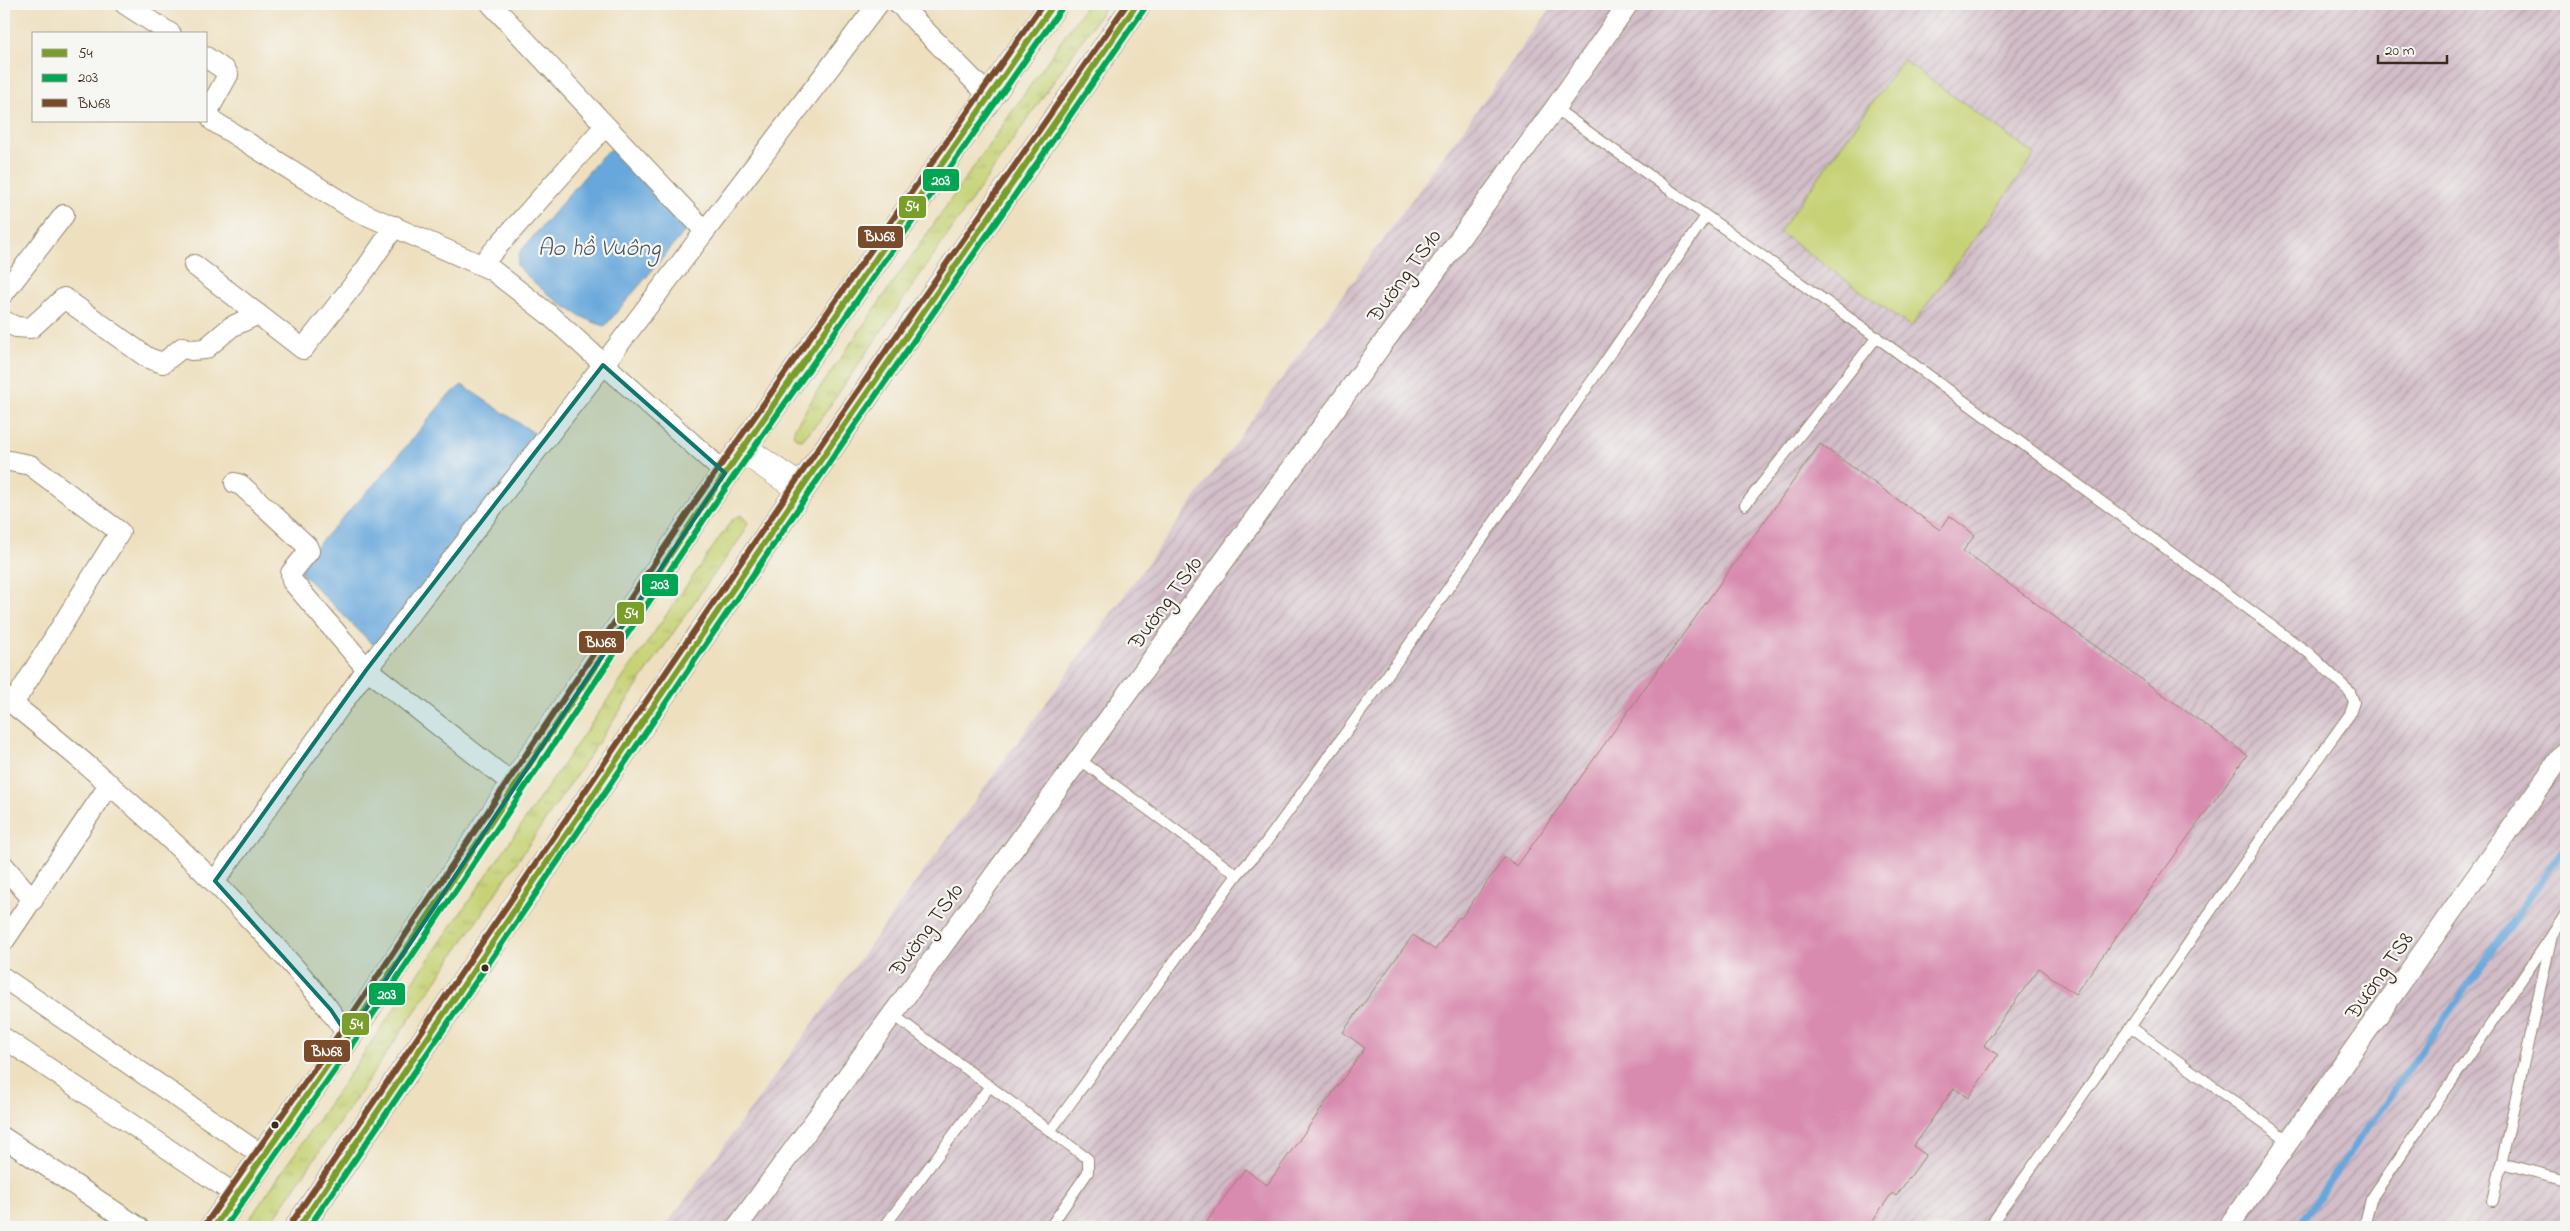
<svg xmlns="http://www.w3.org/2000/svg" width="2570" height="1231" font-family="'Indie Flower',sans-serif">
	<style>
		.industrial { fill: url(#industrial-furrows) }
		.grass { fill: url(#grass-tufts); stroke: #807e49 }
		.garden { fill: #c6d274; stroke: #807e49 }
		.water { fill: #68a7db; stroke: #52687c }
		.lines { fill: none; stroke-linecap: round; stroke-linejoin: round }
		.stream { stroke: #68a7db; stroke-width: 7 }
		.building { fill: #d88aaf }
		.lane-casing { stroke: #94856e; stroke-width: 12 }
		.street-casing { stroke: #94856e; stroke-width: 22 }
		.primary-casing { stroke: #94856e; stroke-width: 29 }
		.lane { stroke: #fff; stroke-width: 10 }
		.street { stroke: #fff; stroke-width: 20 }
		.primary { stroke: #fff; stroke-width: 28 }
		.bus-1-casing { stroke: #f6f6f2; stroke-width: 10 }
		.bus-2-casing { stroke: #f6f6f2; stroke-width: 10 }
		.bus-3-casing { stroke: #f6f6f2; stroke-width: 10 }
		.bus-1 { stroke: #7a9e2a; stroke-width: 6 }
		.bus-2 { stroke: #00a651; stroke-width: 6 }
		.bus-3 { stroke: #7a4b2a; stroke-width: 6 }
		.marked { fill: #0f766e; fill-opacity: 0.2; stroke: #0f766e; stroke-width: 4; stroke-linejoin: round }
		.bus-dot { fill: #3b2a1e; stroke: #f6f6f2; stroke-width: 2 }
		.labels { text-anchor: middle; stroke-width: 4.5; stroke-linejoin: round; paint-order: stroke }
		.street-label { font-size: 22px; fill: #3b2a1e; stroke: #f6f6f2 }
		.water-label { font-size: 24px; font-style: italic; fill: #4b5660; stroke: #f6f6f2 }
		.line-badge { stroke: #f6f6f2; stroke-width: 2 }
		.badge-label { font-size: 14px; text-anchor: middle; font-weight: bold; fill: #fff }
	</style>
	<defs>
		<pattern id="industrial-furrows" width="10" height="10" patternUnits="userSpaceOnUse" patternTransform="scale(1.25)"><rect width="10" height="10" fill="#d2bdc8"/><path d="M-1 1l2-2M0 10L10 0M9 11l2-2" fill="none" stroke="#ac9aa2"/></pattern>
		<pattern id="grass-tufts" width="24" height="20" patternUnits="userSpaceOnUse" patternTransform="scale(1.25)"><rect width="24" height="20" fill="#c6d274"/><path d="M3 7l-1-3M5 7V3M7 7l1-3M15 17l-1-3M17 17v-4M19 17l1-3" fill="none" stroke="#abb464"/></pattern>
	</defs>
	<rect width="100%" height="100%" fill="#f6f6f2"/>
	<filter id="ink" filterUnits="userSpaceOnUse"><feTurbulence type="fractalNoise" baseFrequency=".02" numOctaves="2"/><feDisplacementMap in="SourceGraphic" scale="10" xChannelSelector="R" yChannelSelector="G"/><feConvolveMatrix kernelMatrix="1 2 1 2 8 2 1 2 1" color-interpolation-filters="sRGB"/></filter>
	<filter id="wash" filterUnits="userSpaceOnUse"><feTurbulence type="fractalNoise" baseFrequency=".0096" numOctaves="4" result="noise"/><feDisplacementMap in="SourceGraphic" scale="20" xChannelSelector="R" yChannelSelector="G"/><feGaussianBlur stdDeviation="1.12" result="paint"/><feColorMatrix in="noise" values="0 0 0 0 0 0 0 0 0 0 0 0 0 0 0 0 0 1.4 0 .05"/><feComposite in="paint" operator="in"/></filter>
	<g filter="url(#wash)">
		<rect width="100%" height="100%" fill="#eee0bf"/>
		<path class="industrial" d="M1554,4h1012v1223h-1901z"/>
		<path class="grass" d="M1087,4h20l-287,416 -18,20 -6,-2 -3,-4 2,-7 22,-35z
			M741,515l7,7 -4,11 -45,62 -431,632h-24l483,-700 7,-9z"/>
		<path class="garden" d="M1903,60l132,95 -124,172 -132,-95z"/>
		<path class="water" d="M611,149l15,11 21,26 41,42 -83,98c-30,-8 -68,-38 -88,-61l3,-13 83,-97z
			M462,385l78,52 -155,212 -15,-7 -70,-70 7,-16 73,-78 66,-80z"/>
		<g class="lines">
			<path class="stream" d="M2298,1227l268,-382"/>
		</g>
		<g id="blocks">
			<path class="building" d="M1820,444l120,86 10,-14 25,19 -12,16 284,204 -172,239 -36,-26 -55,77 14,10 -30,43 -14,-10 -41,58 13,9 -30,41 -4,-3 -24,34h-665l42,-58 22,16 98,-137 -22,-16 70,-97 22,15 24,-33 2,1 44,-61 12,9z"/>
		</g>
	</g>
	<g filter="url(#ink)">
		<use href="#blocks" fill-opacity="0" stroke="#94856e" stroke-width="1"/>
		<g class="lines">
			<g class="lane-casing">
				<path id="lane" d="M1555,108l335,239 420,307 40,38 4,10 -4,12c-123,169 -238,344 -361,513
					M1745,505l132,-168
					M1079,759l158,116 27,-30 135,-186 307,-443
					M2552,935l14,-22
					M892,1014l196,145v13l-38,55
					M2131,1027l158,114
					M1051,1130l186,-255
					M2501,1163l65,17
					M884,1227l106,-141
					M2364,1227l7,-28 181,-264 -59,266"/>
			</g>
			<g class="street-casing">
				<path id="street" d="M125,4l46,30
					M491,4l214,227
					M899,4l91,93
					M206,57l20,14 2,4 -20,36 5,10 140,88 139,61 55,43 178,160
					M194,265l109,84 62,-79 30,-44
					M481,265l124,-139
					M4,293l60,-78
					M4,321l12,6 15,1 33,-30 84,60 15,5 20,-16 8,3 14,-1 26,-22 27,-13
					M4,460l26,5 90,67 -107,172
					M235,483l6,2 66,61 2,5 -18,22 1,8 75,88 147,116
					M4,697c91,72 178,148 257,234 31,33 62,67 87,105
					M4,866l29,34
					M215,881l152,-212 236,-304 275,-361
					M4,941l106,-157
					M4,978l259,178
					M4,1038l232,157
					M4,1138l134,89
					M737,1227l818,-1119 73,-104
					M2228,1227l338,-477"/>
			</g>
			<g class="primary-casing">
				<path id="primary" d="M743,449l58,40
					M214,1227l134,-191 166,-251 188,-278 352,-503
					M299,1227l534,-785 304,-438"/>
			</g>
			<use href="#lane" class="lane"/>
			<use href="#street" class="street"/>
			<use href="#primary" class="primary"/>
			<g class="bus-1-casing">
				<path id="bus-1" d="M214,1227l134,-191 354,-529 352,-503
					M299,1227l534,-785 304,-438"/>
			</g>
			<g class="bus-2-casing">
				<path id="bus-2" d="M225,1227l130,-186 354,-529 352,-503
					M309,1227l531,-780 304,-438"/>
			</g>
			<g class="bus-3-casing">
				<path id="bus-3" d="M207,1222l134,-191 354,-529 348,-498
					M292,1222l534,-785 301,-433"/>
			</g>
			<use href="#bus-1" class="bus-1"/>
			<use href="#bus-2" class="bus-2"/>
			<use href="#bus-3" class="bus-3"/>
		</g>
	</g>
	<path class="marked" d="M603,365l122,108 -377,563 -17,-26 -116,-129 152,-212z"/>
	<g class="bus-dot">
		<circle cx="485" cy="968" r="4.5"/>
		<circle cx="275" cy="1125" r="4.5"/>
	</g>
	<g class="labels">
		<g class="street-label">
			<text transform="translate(1403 275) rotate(-54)" y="8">Đường TS10</text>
			<text transform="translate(1164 602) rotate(-54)" y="8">Đường TS10</text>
			<text transform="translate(925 929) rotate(-54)" y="8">Đường TS10</text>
			<text transform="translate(2378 975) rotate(-55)" y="8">Đường TS8</text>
		</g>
		<g class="water-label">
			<text x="599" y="255">Ao hồ Vuông</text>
		</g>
	</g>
	<g class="line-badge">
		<rect x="922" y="168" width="38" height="24" rx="5" fill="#00a651"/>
		<rect x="898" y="195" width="29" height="24" rx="5" fill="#7a9e2a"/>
		<rect x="857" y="225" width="47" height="24" rx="5" fill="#7a4b2a"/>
		<rect x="641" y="573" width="38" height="24" rx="5" fill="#00a651"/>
		<rect x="616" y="601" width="29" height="24" rx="5" fill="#7a9e2a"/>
		<rect x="578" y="630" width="47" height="24" rx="5" fill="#7a4b2a"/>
		<rect x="368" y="982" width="38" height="24" rx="5" fill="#00a651"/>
		<rect x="341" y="1012" width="29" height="24" rx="5" fill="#7a9e2a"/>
		<rect x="303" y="1039" width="48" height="24" rx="5" fill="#7a4b2a"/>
	</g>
	<g class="badge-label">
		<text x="941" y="185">203</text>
		<text x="912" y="211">54</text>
		<text x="880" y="241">BN68</text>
		<text x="660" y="589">203</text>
		<text x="631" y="618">54</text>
		<text x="601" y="647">BN68</text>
		<text x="387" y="999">203</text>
		<text x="356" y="1029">54</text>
		<text x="327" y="1056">BN68</text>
	</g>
	<rect width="2570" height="1231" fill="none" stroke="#f6f6f2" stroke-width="20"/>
	<rect x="32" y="32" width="175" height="90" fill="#f6f6f2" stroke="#aba49d"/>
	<rect x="42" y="49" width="25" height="8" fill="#7a9e2a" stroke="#aba49d"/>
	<text x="78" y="58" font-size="15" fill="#3b2a1e">54</text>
	<rect x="42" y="74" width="25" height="8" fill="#00a651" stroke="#aba49d"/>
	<text x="78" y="82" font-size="15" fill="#3b2a1e">203</text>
	<rect x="42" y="99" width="25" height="8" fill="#7a4b2a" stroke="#aba49d"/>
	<text x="78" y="108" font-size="15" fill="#3b2a1e">BN68</text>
	<path d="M2378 55v8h69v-8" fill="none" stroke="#3b2a1e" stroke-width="2.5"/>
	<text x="2385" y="55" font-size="15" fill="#3b2a1e" stroke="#f6f6f2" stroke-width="4" paint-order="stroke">20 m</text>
</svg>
